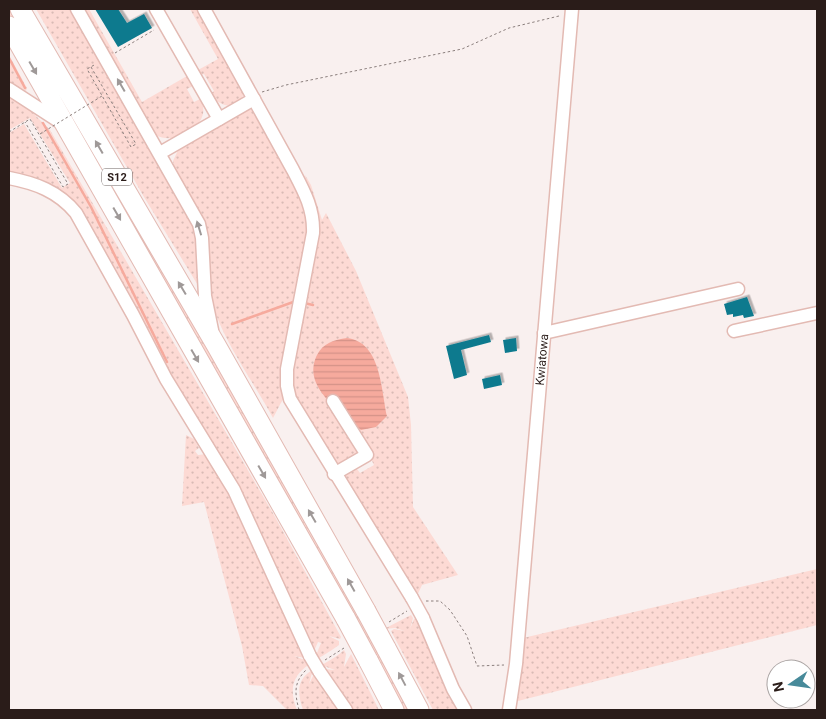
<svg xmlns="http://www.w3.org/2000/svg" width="826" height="719" font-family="Roboto,sans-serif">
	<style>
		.grass { fill: url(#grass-dots) }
		.water { fill: url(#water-rules) }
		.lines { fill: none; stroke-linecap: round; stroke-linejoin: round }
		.stream { stroke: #f6aa9d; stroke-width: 2.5 }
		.building { fill: #0c7a8e; filter: url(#shadow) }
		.minor-casing { stroke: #e3bab3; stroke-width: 15 }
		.highway-casing { stroke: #e3bab3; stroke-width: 21 }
		.path { stroke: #8b7f7d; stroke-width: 1; stroke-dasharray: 2.5 2.5; stroke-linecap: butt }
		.minor { stroke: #fff; stroke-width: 12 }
		.highway { stroke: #fff; stroke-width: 19 }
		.minor-bridge-casing { stroke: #e3bab3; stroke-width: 15; stroke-linecap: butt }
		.highway-bridge-casing { stroke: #e3bab3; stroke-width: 21; stroke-linecap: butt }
		.path-bridge { stroke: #8b7f7d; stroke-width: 1; stroke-dasharray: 2.5 2.5; stroke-linecap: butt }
		.minor-bridge { stroke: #fff; stroke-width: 12 }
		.highway-bridge { stroke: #fff; stroke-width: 19 }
		.oneway { fill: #9f9998 }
		.labels { text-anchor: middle; stroke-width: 5; stroke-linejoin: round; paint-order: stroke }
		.shield { fill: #fff; stroke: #6a605e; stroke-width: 1 }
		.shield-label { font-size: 11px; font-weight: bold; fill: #2a1c19 }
		.street-label { font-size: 12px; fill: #2a1c19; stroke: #fff }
	</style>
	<defs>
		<pattern id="grass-dots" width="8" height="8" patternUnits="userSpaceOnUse" patternTransform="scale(1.25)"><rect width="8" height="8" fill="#fddad4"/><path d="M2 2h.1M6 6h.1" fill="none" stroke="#d9bab5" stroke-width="1.8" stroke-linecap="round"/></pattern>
		<pattern id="water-rules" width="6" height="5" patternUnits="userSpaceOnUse" patternTransform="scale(1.25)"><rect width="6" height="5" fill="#f6aa9d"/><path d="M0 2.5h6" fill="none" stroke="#d39287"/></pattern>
		<filter id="shadow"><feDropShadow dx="2.5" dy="-2.5" stdDeviation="0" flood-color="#0004"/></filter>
	</defs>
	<rect width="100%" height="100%" fill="#f9f0ef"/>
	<path class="grass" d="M9,9h4l197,338 201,363h-8l-394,-696z
		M36,9h36l124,216 3,62 -55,-90z
		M82,9h7l53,93 45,-26 6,10 -6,3 7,13 6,-3c15,24 -24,48 -44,36z
		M190,9h8l46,81c-2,24 -24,17 -35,4l5,-3 -10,-17 -3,1 -3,-5 20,-11z
		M9,55l18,33 -1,3 -17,-7z
		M9,97l21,13 20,20 224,385 67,122 -1,2 -11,-3 10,5v4c-25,19 -58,25 -42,65h-10l-24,-24 -14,-1 -7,-39 -38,-144 -22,4 4,-71 8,4 5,9 -4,3 3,4 9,-1 20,39 8,7 21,43 24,63 25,52 -11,-2 11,4 12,-7 4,-10 -3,-1 -5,11 -53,-123 -30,-55 -30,-53 -20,-29 -101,-179 -70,-40v-41l15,-9 38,64 8,-5 -40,-65 -21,12z
		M249,109l8,4 41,74 11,33 -25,177 -11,21c-19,-36 -54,-82 -62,-121 -6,-23 2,-50 -5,-72 -7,-23 -30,-40 -33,-64l6,-13z
		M305,175l6,10 11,35 4,-7 30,58 52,126 3,28 2,82 45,68 -36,10 -6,13 -73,-123 10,-7 4,1 3,4 14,-8 -7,-14 -29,14 -41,-57 -8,-26 27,-146z
		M817,569v56l-299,76 5,-63z
		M411,615l2,3 -3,11 4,-10 3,-2 43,93h-27l-42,-79 3,-2 11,2 -10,-3 -11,1z
		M344,650l2,4 -2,13 7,-13 28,56h-29l-26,-41 11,1 -11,-4 -12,7 -3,11 5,-10 26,36h-37c-15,-43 18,-38 41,-60z"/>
	<path class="water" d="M347,338c34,4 34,51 40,78l-11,11 -15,3c-20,-19 -60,-43 -44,-75 6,-12 17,-15 30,-17z"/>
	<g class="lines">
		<path class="stream" d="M9,58l16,30
			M43,123l48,84 76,155
			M304,303l9,2
			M232,324l64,-23"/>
	</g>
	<path class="building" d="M95,9h23l9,14 17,-9 8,14 -34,19z
		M747,297l7,19 -10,2 -1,-3 -10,2v-3l-6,1 -3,-11z
		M489,335l2,7 -30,8 6,25 -13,4 -8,-33z
		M516,338l1,13 -12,2 -2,-13z
		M500,375l2,10 -18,4 -2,-10z"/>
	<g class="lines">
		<g class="minor-casing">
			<g id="minor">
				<path d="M77,9l122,215 3,14 3,58 7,34"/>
				<path d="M156,9l63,110"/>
				<path d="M204,9l89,161c11,21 21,39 20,63l-26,136v17l3,13 122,199"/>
				<path d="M9,89l54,35"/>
				<path d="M160,153l94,-54"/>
				<path d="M9,178c26,5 49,13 67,35l57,102 33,64 68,111 76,166"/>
				<path d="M734,331l83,-18"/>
				<path d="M544,333l194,-44"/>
				<path d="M333,401l34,54 -33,19"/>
				<path d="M423,618l30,71 12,21"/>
				<path d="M319,671l27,39"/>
				<path id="s1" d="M509,710l7,-46 56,-655"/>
			</g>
		</g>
		<g class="highway-casing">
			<path id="highway" d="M20,9l196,336 150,266
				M9,26l337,593
				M386,648l33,62
				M368,660l26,50"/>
		</g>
		<path class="path" d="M115,53l39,-23
			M91,67l45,77 -5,3 -44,-78 9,-5
			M262,92l24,-7 176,-36 47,-21 50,-12
			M9,132l21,-13 38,65 -5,3 -38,-65
			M426,601h14l10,9 17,26 10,30 27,-1
			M389,622l18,-11
			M325,660l19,-12
			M299,710c-4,-16 -6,-27 7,-40"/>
		<use href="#minor" class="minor"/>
		<use href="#highway" class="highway"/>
		<g class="minor-bridge-casing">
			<path id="minor-bridge" d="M412,598l11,20
				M310,656l9,15"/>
		</g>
		<g class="highway-bridge-casing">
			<path id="highway-bridge" d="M366,611l20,37
				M346,619l22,41"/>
		</g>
		<path class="path-bridge" d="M40,134l62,-38"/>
		<use href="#minor-bridge" class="minor-bridge"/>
		<use href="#highway-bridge" class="highway-bridge"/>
	</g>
	<defs><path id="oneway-solid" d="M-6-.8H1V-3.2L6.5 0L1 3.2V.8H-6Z" transform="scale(1.25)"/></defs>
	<g class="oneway">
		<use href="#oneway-solid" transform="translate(33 68) rotate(60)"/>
		<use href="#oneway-solid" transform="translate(121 85) rotate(-120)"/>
		<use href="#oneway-solid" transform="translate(99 147) rotate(-120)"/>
		<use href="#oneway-solid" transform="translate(117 214) rotate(60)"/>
		<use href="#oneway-solid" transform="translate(199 228) rotate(-107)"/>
		<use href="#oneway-solid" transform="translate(182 288) rotate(-121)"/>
		<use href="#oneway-solid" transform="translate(195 356) rotate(60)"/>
		<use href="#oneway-solid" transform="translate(262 472) rotate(60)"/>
		<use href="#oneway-solid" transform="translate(312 516) rotate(-120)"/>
		<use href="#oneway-solid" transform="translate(351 585) rotate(-119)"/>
		<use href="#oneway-solid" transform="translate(402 679) rotate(-118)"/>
	</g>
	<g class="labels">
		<rect class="shield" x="102" y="168.5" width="30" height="17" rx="4"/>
		<g class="shield-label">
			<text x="117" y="181">S12</text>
		</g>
		<g class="street-label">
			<text dy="4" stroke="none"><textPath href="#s1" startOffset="352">Kwiatowa</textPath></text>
		</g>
	</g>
	<rect width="826" height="719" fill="none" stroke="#2a1c19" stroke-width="20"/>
	<g transform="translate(791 684) rotate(257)"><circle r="24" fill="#ffffff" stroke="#aaa4a3"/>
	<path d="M0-4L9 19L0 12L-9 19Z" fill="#478a9a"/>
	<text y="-8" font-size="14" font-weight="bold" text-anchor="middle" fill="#2a1c19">N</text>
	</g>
</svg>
